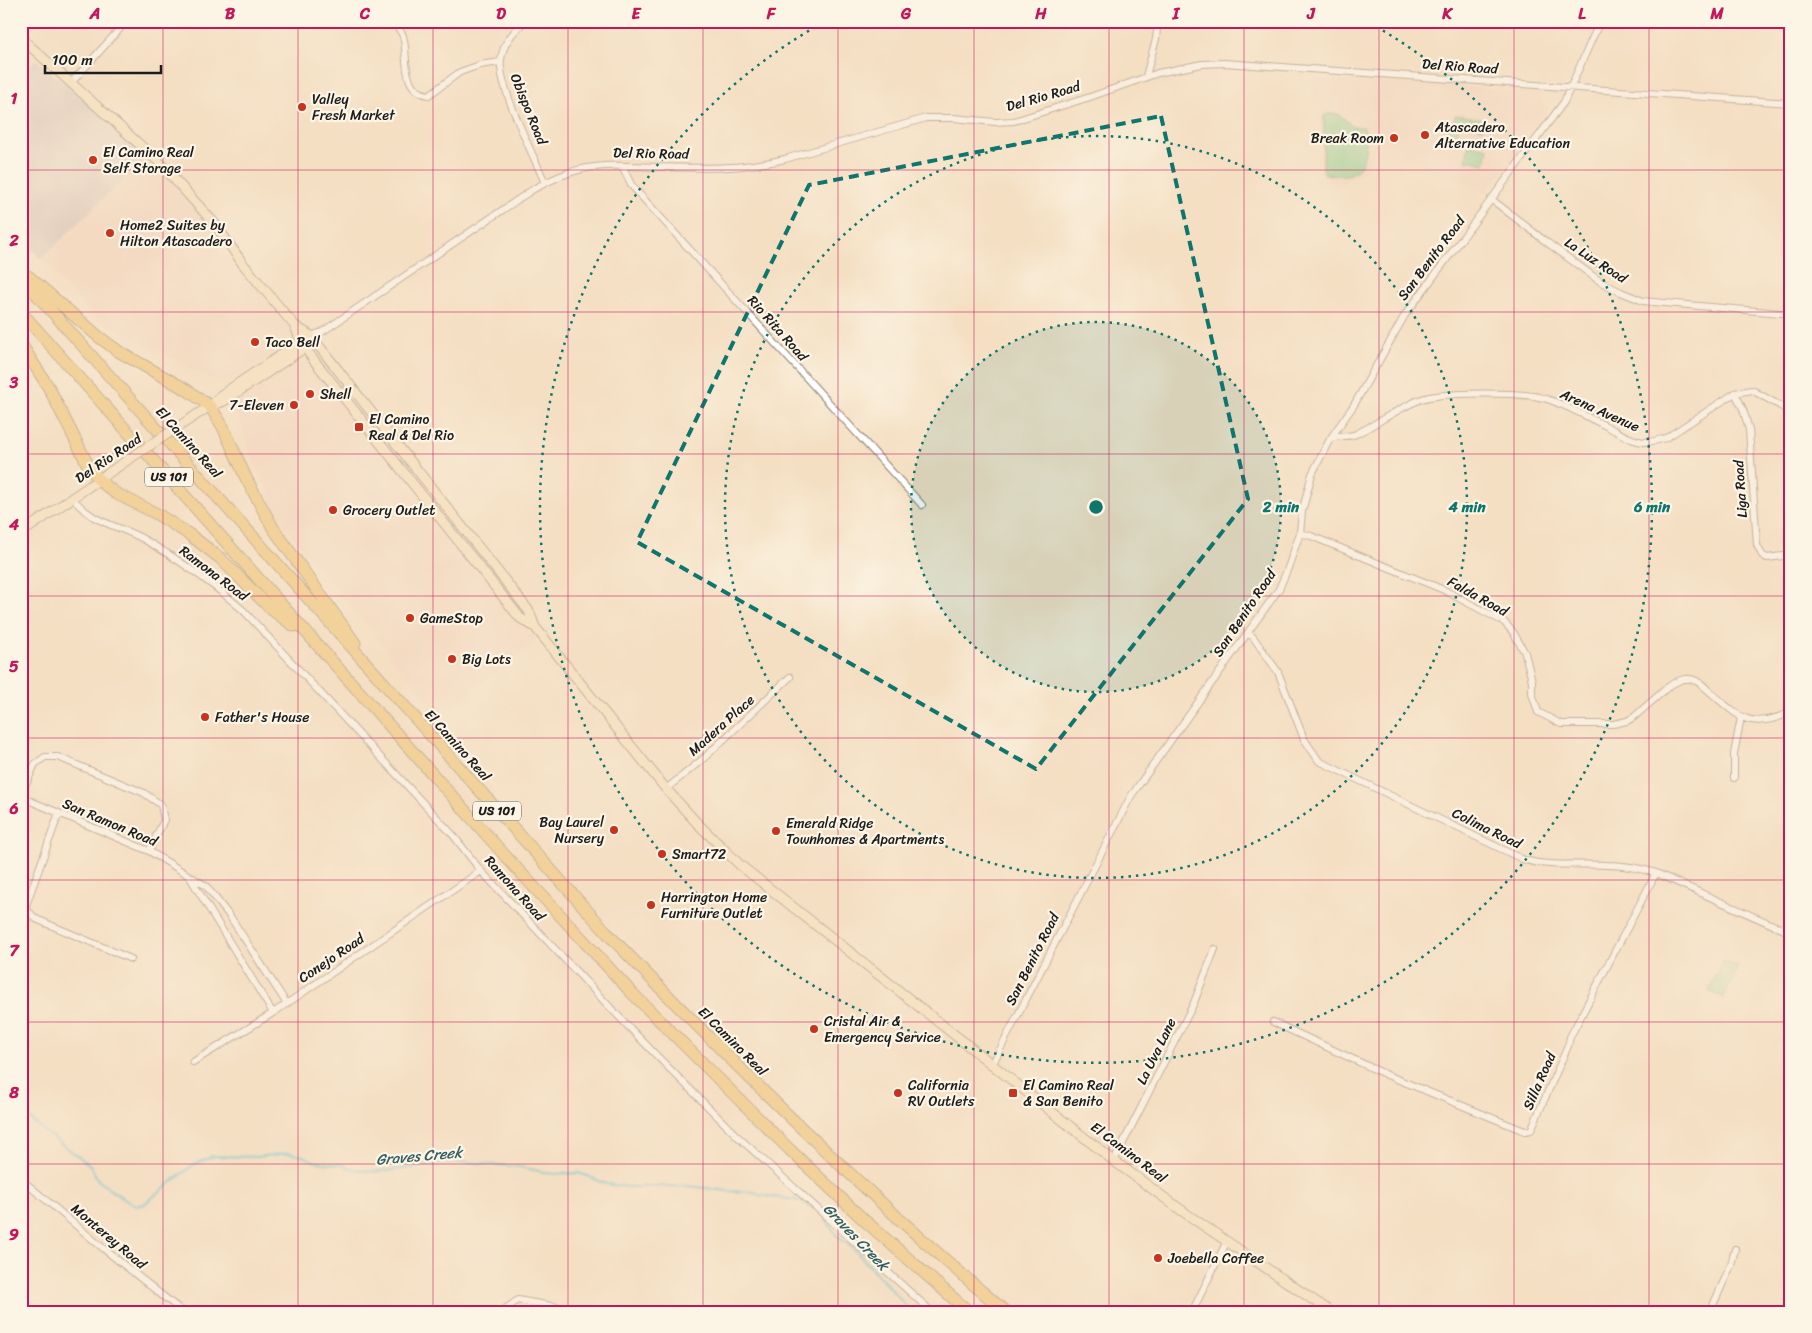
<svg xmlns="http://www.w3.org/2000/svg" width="1812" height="1333" font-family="Sriracha,sans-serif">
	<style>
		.built { fill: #f3d4bf }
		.industrial { fill: #cfc0bb }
		.green { fill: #7fcc8b; stroke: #4e7454 }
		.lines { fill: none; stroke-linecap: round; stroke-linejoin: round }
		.stream { stroke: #56c0d1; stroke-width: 2.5 }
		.street-casing { stroke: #887e6f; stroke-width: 8 }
		.secondary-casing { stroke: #887e6f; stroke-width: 11 }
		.highway-casing { stroke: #887e6f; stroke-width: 13 }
		.street { stroke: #fff; stroke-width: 6 }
		.secondary { stroke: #f9e7c3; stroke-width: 9 }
		.highway { stroke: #efc469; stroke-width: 11 }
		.secondary-bridge-casing { stroke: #887e6f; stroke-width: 11; stroke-linecap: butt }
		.secondary-bridge { stroke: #f9e7c3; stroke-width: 9 }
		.marked { fill: none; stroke: #0f766e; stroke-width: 4; stroke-dasharray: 10 6; stroke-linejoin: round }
		.grid { fill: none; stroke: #c2185b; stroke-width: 1; stroke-opacity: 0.55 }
		.ring { fill: none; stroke: #0f766e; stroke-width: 2.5; stroke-dasharray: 2.5 5 }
		.poi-dot { fill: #c8321e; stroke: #fcf5e5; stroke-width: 2 }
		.labels { text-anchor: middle; stroke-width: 4.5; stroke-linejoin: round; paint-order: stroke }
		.shield { fill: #fcf5e5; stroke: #5f5d58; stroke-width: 1 }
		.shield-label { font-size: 12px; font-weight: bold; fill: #1c1c1c }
		.street-label { font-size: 14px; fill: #1c1c1c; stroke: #fcf5e5 }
		.poi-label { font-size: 14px; fill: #1c1c1c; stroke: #fcf5e5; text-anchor: start }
		.water-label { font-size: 15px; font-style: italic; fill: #335e64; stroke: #fcf5e5 }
		.centre { fill: #0f766e; stroke: #fcf5e5; stroke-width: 2.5 }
		.ring-label { font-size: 15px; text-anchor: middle; font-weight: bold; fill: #0f766e; stroke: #fcf5e5; stroke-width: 4.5; stroke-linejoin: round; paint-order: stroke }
		.neatline { fill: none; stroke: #c2185b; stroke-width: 2 }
		.grid-label { font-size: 16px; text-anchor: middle; font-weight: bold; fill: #c2185b }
	</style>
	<rect width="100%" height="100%" fill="#fcf5e5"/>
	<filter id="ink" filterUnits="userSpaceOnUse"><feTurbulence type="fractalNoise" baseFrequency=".02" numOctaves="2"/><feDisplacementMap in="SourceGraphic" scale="10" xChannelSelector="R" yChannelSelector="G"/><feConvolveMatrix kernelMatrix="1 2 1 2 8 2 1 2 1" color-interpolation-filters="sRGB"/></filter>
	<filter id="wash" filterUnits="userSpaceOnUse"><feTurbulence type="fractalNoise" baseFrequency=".0096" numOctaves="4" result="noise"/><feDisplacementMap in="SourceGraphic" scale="20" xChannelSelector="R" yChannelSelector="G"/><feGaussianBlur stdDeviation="1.12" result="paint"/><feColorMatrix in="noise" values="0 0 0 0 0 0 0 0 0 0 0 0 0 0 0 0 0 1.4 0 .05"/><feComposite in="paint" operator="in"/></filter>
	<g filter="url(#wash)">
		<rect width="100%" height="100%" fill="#f4dfc2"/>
		<path class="built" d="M1313,80l128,4 100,8 6,20 -61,82 -38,-19 -11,-1 -14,-5 -5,-9 -46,-7 -3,15 -30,18h-6l-7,-3 -5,-13 -1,-53 -8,-14z
			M148,155l53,57 96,128 -69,45 -17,-6 -114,-60 -56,-60z
			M305,352l232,288 -96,75 -43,-50 -72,-90 -44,-50 -28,-63 -17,-48 -2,-17z"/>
		<path class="industrial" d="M36,59l112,96 -107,104 -20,-20v-165z"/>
		<path class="green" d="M1327,114h12l14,13h11c3,8 2,16 1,25 -5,24 -17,26 -40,22l-2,-6 1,-52z
			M1455,115l30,4 -2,9 -23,-4 -3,9 -11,-2v-2l-9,-2 1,-2 15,2z
			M1469,144l19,4 -3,16 -19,-4z
			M1722,961l16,6 -14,31 -15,-7z"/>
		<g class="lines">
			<path class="stream" d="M21,1107l2,5 17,16 50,37 8,15 14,11 23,14h8l50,-40 20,-9 44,1 31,-4 15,3 13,6 28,3 5,3 23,4 42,-4 15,-4 36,-2 55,5 33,7 26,-1 28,11 21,3 62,-1 38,5 26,1 5,3 36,5 11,3 6,5
				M826,1219l10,16 17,13 54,59 7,5"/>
		</g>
	</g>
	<g filter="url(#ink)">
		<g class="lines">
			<g class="street-casing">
				<path id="street" d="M390,21c5,4 10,8 13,15 6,19 -4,54 26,59l31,-23 20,-7 20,-3
					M525,21c-12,11 -22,22 -24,39 -4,24 33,96 44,123
					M21,22l1,-1
					M1146,76l10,-37 2,-18
					M71,83l56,-62
					M622,166l10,20 290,319
					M1491,199l54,42 56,41 20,10 22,9 10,1 138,12
					M311,336l11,-4 210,-142c16,-9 32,-17 50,-21 24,-5 48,-3 73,-2 45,1 85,3 130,-8l141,-41h28l41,4 19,-1 76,-24 68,-24 44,-9 22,-1 567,40
					M1735,393l8,16 6,21 8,115 5,10 5,3 24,-3
					M1330,439c8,-5 17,-1 26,-5 21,-10 41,-25 63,-34 21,-9 106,-8 128,-1 21,7 40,18 59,27 12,6 25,15 38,16 8,0 15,-2 22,-4l69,-45 17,-3 39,22
					M73,498c19,26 46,27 72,42 35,20 67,43 98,70l210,225 28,36 143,151 35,36 78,78 195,176
					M1300,533l11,3 133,54 60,32 9,10 12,21 7,28v12l6,19 23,12h52l14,-3 7,-4 34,-30c5,-4 15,-9 21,-8 8,0 15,7 20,12 30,26 40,40 82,21
					M1248,633l5,4 25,35 26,67 15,22 203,98c27,9 56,4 84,6 17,0 34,3 50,8l135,60
					M1734,778v-24l7,-37
					M666,789l37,-30 87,-82
					M21,795l14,-31 10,-7h13l86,36 17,12 3,15 -15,31
					M21,797l128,54 57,35 25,32 56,86
					M59,813l-34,95 11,11 95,40
					M189,876l84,137
					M1273,1022l114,53 130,53 8,3 6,-1 37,-84 2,-9 86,-164
					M193,1062l80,-49 208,-142
					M992,1065l139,-269 148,-207 9,-21 12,-35 2,-21 10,-38 18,-35 24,-34 51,-90 159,-213 36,-81
					M1114,1161l79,-156 22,-56
					M21,1179l83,70 79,63
					M503,1312l2,-3 13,-9 67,12
					M1192,1312l35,-71
					M1710,1312l21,-47 4,-16"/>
			</g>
			<g class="secondary-casing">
				<path id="secondary" d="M21,38l137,123 57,63 28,40 52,62 16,10 218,275 6,16 131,162 31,34 43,42 374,296 74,54 143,97
					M295,326l6,16 12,17 207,259 15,9
					M214,403l7,-8 84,-56
					M178,427l32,-21 14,-5 85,-56
					M21,533l108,-74"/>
			</g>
			<g class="highway-casing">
				<path id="highway" d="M28,276l71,61 19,14 69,39 23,16 13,21 23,51 27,50 82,115
					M21,277l587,657c127,132 257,260 398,378
					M21,312l488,548 123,133 158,157 74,70 105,92
					M21,344l28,44 38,75 12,17 16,13 42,21 33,21 30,23 51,51 23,17"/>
			</g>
			<use href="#street" class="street"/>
			<use href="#secondary" class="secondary"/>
			<use href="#highway" class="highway"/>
			<g class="secondary-bridge-casing">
				<path id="secondary-bridge" d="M129,459l49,-32"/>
			</g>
			<use href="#secondary-bridge" class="secondary-bridge"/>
		</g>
	</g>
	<path d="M0 0H1812V1333H0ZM1161,116l87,383 -212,270 -399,-227 172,-357z" fill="#f4dfc2" fill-opacity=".55" fill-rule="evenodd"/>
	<path class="marked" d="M1161,116l87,383 -212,270 -399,-227 172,-357z"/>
	<path class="grid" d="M163,21v1291M298,21v1291M433,21v1291M568,21v1291M703,21v1291M838,21v1291M974,21v1291M1109,21v1291M1244,21v1291M1379,21v1291M1514,21v1291M1649,21v1291M21,170h1770M21,312h1770M21,454h1770M21,596h1770M21,738h1770M21,880h1770M21,1022h1770M21,1164h1770"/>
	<circle cx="1096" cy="507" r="185" fill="#0f766e" fill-opacity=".12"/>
	<g class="ring">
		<circle cx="1096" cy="507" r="185"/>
		<circle cx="1096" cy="507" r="371"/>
		<path d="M1370 23A556 556 0 1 1 822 23"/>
	</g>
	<g class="poi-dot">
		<circle cx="302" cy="107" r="5"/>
		<circle cx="1425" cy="135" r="5"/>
		<circle cx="1394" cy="138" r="5"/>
		<circle cx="93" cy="160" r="5"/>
		<circle cx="110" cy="233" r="5"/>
		<circle cx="255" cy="342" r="5"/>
		<circle cx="310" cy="394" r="5"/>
		<circle cx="294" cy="405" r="5"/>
		<rect x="354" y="422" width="10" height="10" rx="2.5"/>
		<circle cx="333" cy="510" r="5"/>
		<circle cx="410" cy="618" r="5"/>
		<circle cx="452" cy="659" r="5"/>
		<circle cx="205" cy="717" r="5"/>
		<circle cx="614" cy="830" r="5"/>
		<circle cx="776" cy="831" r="5"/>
		<circle cx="662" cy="854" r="5"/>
		<circle cx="651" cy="905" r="5"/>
		<circle cx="814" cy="1029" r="5"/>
		<circle cx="898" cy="1093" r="5"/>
		<rect x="1008" y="1088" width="10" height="10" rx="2.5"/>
		<circle cx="1158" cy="1258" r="5"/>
	</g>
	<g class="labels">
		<g class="shield">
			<rect x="145" y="467.5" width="48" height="19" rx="4"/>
			<rect x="473" y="801.5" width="48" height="19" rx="4"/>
		</g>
		<g class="shield-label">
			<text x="169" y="481">US 101</text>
			<text x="497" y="815">US 101</text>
		</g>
		<g class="street-label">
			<text transform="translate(1460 66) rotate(4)" y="5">Del Rio Road</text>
			<text transform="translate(1043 96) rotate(-16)" y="5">Del Rio Road</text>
			<text transform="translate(529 109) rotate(68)" y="5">Obispo Road</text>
			<text transform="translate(651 153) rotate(1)" y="5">Del Rio Road</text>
			<text transform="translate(1431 258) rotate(-53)" y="5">San Benito Road</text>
			<text transform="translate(1596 260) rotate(33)" y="5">La Luz Road</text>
			<text transform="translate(778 328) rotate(48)" y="5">Rio Rita Road</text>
			<text transform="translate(1600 410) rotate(24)" y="5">Arena Avenue</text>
			<text transform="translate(189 442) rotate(48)" y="5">El Camino Real</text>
			<text transform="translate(108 458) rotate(-34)" y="5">Del Rio Road</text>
			<text transform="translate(1740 489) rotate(-94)" y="5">Liga Road</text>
			<text transform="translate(214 573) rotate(37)" y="5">Ramona Road</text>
			<text transform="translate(1478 596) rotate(29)" y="5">Falda Road</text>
			<text transform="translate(1244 613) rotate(-56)" y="5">San Benito Road</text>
			<text transform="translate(721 725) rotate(-42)" y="5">Madera Place</text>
			<text transform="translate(458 745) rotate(48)" y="5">El Camino Real</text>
			<text transform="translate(110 822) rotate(23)" y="5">San Ramon Road</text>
			<text transform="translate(1487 828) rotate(26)" y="5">Colima Road</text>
			<text transform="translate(515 888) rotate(48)" y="5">Ramona Road</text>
			<text transform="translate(331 958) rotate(-34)" y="5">Conejo Road</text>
			<text transform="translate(1032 959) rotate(-63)" y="5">San Benito Road</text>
			<text transform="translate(733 1041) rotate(45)" y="5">El Camino Real</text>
			<text transform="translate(1156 1051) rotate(-64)" y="5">La Uva Lane</text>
			<text transform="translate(1539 1081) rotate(-66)" y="5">Silla Road</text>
			<text transform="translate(1129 1152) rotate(37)" y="5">El Camino Real</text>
			<text transform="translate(109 1236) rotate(40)" y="5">Monterey Road</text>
		</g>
		<g class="poi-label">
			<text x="312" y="104">Valley<tspan x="312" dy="16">Fresh Market</tspan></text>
			<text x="1435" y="132">Atascadero<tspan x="1435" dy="16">Alternative Education</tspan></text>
			<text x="1384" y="143" text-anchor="end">Break Room</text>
			<text x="103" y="157">El Camino Real<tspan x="103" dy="16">Self Storage</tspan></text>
			<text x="120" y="230">Home2 Suites by<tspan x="120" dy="16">Hilton Atascadero</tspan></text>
			<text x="265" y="347">Taco Bell</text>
			<text x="320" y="399">Shell</text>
			<text x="284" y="410" text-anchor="end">7-Eleven</text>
			<text x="369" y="424">El Camino<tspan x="369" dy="16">Real &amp; Del Rio</tspan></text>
			<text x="343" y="515">Grocery Outlet</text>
			<text x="420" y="623">GameStop</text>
			<text x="462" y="664">Big Lots</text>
			<text x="215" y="722">Father's House</text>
			<text x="604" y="827" text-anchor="end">Bay Laurel<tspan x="604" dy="16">Nursery</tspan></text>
			<text x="786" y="828">Emerald Ridge<tspan x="786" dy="16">Townhomes &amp; Apartments</tspan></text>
			<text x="672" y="859">Smart72</text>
			<text x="661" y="902">Harrington Home<tspan x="661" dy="16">Furniture Outlet</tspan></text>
			<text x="824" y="1026">Cristal Air &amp;<tspan x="824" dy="16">Emergency Service</tspan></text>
			<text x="908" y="1090">California<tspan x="908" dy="16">RV Outlets</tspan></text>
			<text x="1023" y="1090">El Camino Real<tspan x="1023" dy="16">&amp; San Benito</tspan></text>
			<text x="1168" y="1263">Joebella Coffee</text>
		</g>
		<g class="water-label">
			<text transform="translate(419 1156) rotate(-5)" y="5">Graves Creek</text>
			<text transform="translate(856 1237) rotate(46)" y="5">Graves Creek</text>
		</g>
	</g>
	<circle cx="1096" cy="507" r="8" class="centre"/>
	<g class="ring-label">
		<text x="1281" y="512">2 min</text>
		<text x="1467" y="512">4 min</text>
		<text x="1652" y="512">6 min</text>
	</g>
	<rect width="1812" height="1333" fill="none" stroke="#fcf5e5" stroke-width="55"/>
	<path d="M45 65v8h116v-8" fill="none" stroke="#1c1c1c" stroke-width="2.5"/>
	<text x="52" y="65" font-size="15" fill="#1c1c1c" stroke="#fcf5e5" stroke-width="4" paint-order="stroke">100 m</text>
	<rect x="28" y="28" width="1756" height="1278" class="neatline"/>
	<g class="grid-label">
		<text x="95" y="19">A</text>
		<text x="230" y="19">B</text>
		<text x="365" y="19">C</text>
		<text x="501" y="19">D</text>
		<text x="636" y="19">E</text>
		<text x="771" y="19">F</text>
		<text x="906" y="19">G</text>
		<text x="1041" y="19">H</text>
		<text x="1176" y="19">I</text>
		<text x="1311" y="19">J</text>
		<text x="1447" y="19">K</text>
		<text x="1582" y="19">L</text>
		<text x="1717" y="19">M</text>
		<text x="14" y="104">1</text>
		<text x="14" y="246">2</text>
		<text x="14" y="388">3</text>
		<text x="14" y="530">4</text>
		<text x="14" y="672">5</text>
		<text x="14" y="814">6</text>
		<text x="14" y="956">7</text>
		<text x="14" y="1098">8</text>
		<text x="14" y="1240">9</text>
	</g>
</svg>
